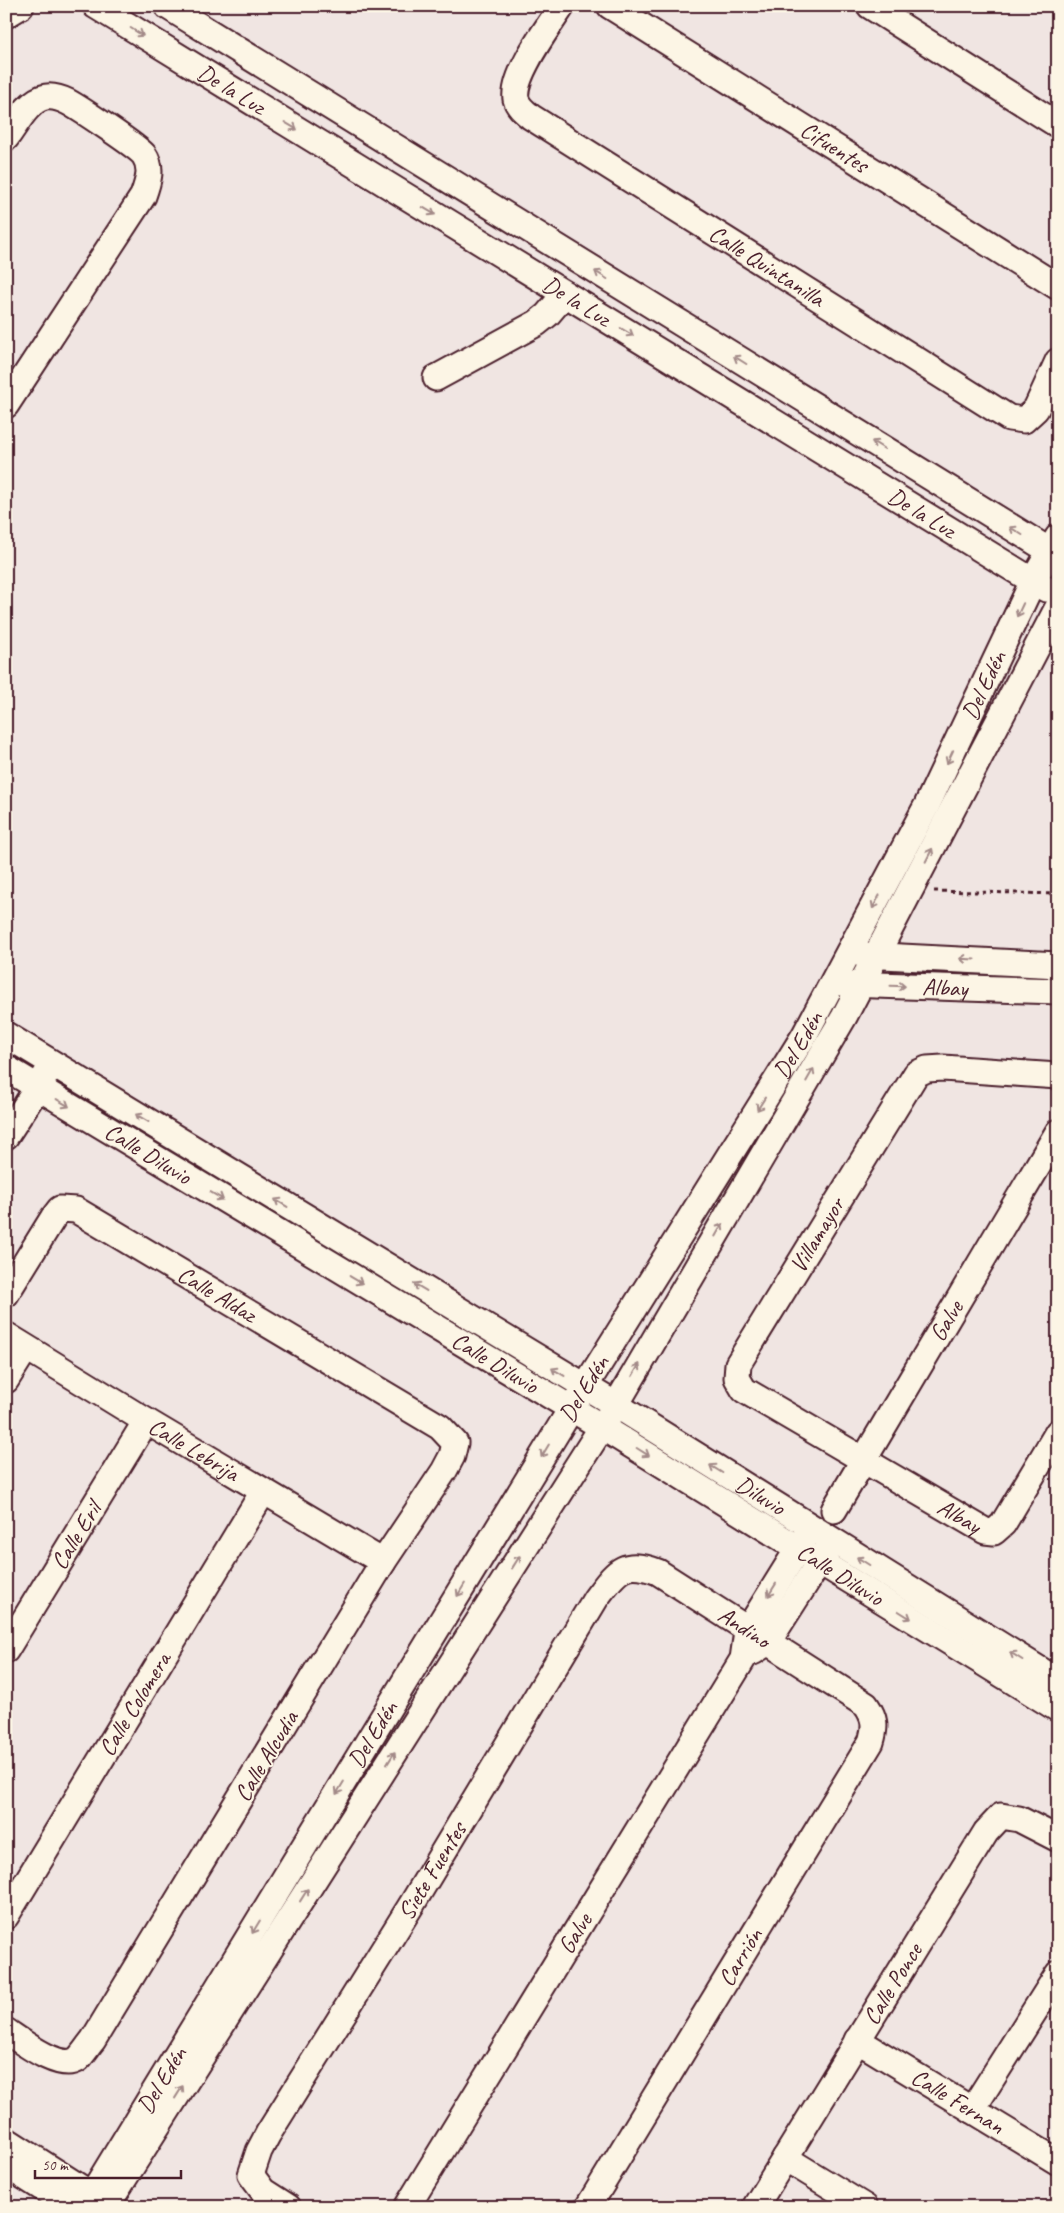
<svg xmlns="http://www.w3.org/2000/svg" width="1064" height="2213" font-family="Caveat,sans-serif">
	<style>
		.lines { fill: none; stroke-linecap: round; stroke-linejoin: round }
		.minor-casing { stroke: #4a1f2b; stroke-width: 29 }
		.path { stroke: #4a1f2b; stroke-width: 3; stroke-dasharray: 4 4; stroke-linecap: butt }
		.minor { stroke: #fcf5e5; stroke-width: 25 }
		.oneway { stroke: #a38a88 }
		.labels { text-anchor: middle; stroke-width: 4; stroke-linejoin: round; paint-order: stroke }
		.street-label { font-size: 24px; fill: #4a1f2b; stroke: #fcf5e5 }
	</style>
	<rect width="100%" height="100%" fill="#f0e5e2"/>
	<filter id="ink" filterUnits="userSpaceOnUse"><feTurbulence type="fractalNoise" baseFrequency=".02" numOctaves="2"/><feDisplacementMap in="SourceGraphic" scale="10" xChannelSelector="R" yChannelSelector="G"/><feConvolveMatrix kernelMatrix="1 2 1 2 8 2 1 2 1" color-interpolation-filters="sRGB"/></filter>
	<g filter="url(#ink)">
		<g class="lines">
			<g class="minor-casing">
				<g id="minor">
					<path id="s1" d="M96,6l950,583"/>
					<path d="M167,6l891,550"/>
					<path id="s2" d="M562,6c-13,20 -50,69 -46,93 2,8 9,13 15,18l478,301 15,2 12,-11 22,-48"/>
					<path id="s3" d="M610,6l448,281"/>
					<path d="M870,6l188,119"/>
					<path d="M6,15l15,-9"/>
					<path d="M6,138c10,-13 22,-38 40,-41 7,-1 16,2 22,5 11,6 70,45 76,53 9,13 4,27 -1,41l-137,209"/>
					<path d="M436,378l101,-55 10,-8 18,-21"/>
					<path d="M863,955l195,10"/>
					<path id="s4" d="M846,984l212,7"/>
					<path id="s5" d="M6,1035l610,370 442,276"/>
					<path id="s6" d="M6,1068l596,359 456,282"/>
					<path id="s7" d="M1058,1076l-115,-8 -16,1 -11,5 -178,290 -1,14 7,12 241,141 9,1 9,-8 55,-92"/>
					<path d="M6,1136l41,-63"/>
					<path id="s8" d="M6,1294l47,-76 7,-9 16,1 364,217 15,16 -3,13 -8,15 -61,91 -290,478c-5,6 -10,14 -15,19 -17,13 -57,-18 -72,-28"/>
					<path id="s9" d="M6,1335l140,86 237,141"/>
					<path d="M6,1380l20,-32"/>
					<path id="s10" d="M834,1510l224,-378"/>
					<path id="s11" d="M6,1650l140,-229"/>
					<path d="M753,1652l15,-10 59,-92"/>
					<path id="s12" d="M6,1916l257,-424"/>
					<path id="s13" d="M857,2040l201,122"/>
					<path d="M972,2110l86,-136"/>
					<path d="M6,2140l100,64"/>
					<path d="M785,2158l80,49"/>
					<path d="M6,2165l66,42"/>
					<path id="s14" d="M84,2207l487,-798 233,-373 123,-231 106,-224 25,-44"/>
					<path d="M106,2207l510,-802 228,-388 214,-410"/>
					<path id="s15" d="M288,2207l-25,-16 -12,-16 8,-24 9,-17 144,-230 184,-306c20,-26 27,-40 62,-26l208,133c9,13 10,21 5,37l-283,465"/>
					<path id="s16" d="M407,2207l336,-548 4,-28 59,-95"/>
					<path id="s17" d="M755,2207l231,-375 15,-16 18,3 39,20"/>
				</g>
			</g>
			<path class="path" d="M934,891l124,3"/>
			<use href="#minor" class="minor"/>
		</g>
		<defs><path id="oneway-shaft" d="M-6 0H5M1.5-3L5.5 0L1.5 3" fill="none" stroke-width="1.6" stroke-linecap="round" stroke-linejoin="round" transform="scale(1.25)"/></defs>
		<g class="oneway">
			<use href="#oneway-shaft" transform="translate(137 32) rotate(32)"/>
			<use href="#oneway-shaft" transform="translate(291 126) rotate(31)"/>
			<use href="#oneway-shaft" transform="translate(429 211) rotate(31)"/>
			<use href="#oneway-shaft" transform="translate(601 275) rotate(-148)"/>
			<use href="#oneway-shaft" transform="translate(627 332) rotate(31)"/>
			<use href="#oneway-shaft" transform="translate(740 360) rotate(-148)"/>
			<use href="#oneway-shaft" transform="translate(878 445) rotate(-148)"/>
			<use href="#oneway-shaft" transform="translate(1016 531) rotate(-148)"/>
			<use href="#oneway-shaft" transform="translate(1020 610) rotate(115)"/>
			<use href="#oneway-shaft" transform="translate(950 757) rotate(115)"/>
			<use href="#oneway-shaft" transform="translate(929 855) rotate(-63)"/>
			<use href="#oneway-shaft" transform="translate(876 902) rotate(118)"/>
			<use href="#oneway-shaft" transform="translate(967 959) rotate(-177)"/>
			<use href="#oneway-shaft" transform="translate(898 986) rotate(2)"/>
			<use href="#oneway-shaft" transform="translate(810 1075) rotate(-60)"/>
			<use href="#oneway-shaft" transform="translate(63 1103) rotate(31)"/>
			<use href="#oneway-shaft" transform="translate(761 1104) rotate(122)"/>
			<use href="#oneway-shaft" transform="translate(142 1118) rotate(-149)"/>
			<use href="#oneway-shaft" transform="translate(217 1196) rotate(31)"/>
			<use href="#oneway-shaft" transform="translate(281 1203) rotate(-149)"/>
			<use href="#oneway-shaft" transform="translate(719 1230) rotate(-60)"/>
			<use href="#oneway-shaft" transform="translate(356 1280) rotate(31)"/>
			<use href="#oneway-shaft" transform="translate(420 1287) rotate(-149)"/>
			<use href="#oneway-shaft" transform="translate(636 1370) rotate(-60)"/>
			<use href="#oneway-shaft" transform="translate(558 1372) rotate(-149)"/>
			<use href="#oneway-shaft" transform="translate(545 1451) rotate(121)"/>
			<use href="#oneway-shaft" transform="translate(643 1452) rotate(32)"/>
			<use href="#oneway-shaft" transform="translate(716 1469) rotate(-148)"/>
			<use href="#oneway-shaft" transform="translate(863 1561) rotate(-148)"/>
			<use href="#oneway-shaft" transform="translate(516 1562) rotate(-58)"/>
			<use href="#oneway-shaft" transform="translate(461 1590) rotate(121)"/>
			<use href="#oneway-shaft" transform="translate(772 1590) rotate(122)"/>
			<use href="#oneway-shaft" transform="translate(905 1615) rotate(32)"/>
			<use href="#oneway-shaft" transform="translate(1016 1656) rotate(-148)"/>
			<use href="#oneway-shaft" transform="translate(391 1758) rotate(-58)"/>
			<use href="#oneway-shaft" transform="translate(340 1788) rotate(121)"/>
			<use href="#oneway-shaft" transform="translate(304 1895) rotate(-58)"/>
			<use href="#oneway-shaft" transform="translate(256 1927) rotate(121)"/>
			<use href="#oneway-shaft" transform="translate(179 2092) rotate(-58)"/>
		</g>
	</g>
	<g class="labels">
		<g class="street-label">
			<text dy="8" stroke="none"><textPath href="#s1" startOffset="159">De la Luz</textPath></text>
			<text dy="8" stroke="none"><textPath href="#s3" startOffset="265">Cifuentes</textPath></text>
			<text dy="8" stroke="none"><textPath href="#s2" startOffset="408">Calle Quintanilla</textPath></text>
			<text dy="8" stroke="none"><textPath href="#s1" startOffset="564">De la Luz</textPath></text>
			<text dy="8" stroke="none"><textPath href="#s1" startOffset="969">De la Luz</textPath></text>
			<text dy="8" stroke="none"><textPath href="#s14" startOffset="1769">Del Edén</textPath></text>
			<text dy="8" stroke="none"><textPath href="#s4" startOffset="99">Albay</textPath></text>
			<text dy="8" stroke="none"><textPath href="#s14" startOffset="1364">Del Edén</textPath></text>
			<text dy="8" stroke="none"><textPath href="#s6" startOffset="166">Calle Diluvio</textPath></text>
			<text transform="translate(817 1235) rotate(-59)" y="8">Villamayor</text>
			<text dy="8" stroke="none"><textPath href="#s8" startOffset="281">Calle Aldaz</textPath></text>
			<text dy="8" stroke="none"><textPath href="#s10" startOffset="220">Galve</textPath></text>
			<text dy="8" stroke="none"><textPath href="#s6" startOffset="571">Calle Diluvio</textPath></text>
			<text dy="8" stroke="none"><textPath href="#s14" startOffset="959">Del Edén</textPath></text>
			<text dy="8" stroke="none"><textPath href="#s9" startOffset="220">Calle Lebrija</textPath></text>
			<text dy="8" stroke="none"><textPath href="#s5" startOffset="884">Diluvio</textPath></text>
			<text dy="8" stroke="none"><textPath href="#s7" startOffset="761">Albay</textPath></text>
			<text dy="8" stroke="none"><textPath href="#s11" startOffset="134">Calle Eril</textPath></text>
			<text dy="8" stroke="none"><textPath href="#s6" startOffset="976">Calle Diluvio</textPath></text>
			<text dy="8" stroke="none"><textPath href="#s15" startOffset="901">Andino</textPath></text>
			<text dy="8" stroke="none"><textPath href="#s12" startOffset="248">Calle Colomera</textPath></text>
			<text dy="8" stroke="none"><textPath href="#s14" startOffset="554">Del Edén</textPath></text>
			<text transform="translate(266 1756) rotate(-59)" y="8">Calle Alcudia</text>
			<text dy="8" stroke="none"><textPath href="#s15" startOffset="404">Siete Fuentes</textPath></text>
			<text dy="8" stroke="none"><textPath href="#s16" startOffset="321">Galve</textPath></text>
			<text transform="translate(740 1957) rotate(-59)" y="8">Carrión</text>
			<text dy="8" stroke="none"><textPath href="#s17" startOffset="262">Calle Ponce</textPath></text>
			<text dy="8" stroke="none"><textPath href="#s14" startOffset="149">Del Edén</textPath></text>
			<text dy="8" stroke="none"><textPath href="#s13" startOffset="118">Calle Fernan</textPath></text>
		</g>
	</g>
	<rect width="1064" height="2213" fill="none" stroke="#fcf5e5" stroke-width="25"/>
	<rect x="12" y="12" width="1039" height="2188" fill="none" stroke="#4a1f2b" stroke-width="2" filter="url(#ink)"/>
	<path d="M35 2170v8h146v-8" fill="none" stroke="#4a1f2b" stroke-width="2.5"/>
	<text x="42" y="2170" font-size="15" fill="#4a1f2b" stroke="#fcf5e5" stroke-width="4" paint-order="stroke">50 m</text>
</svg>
